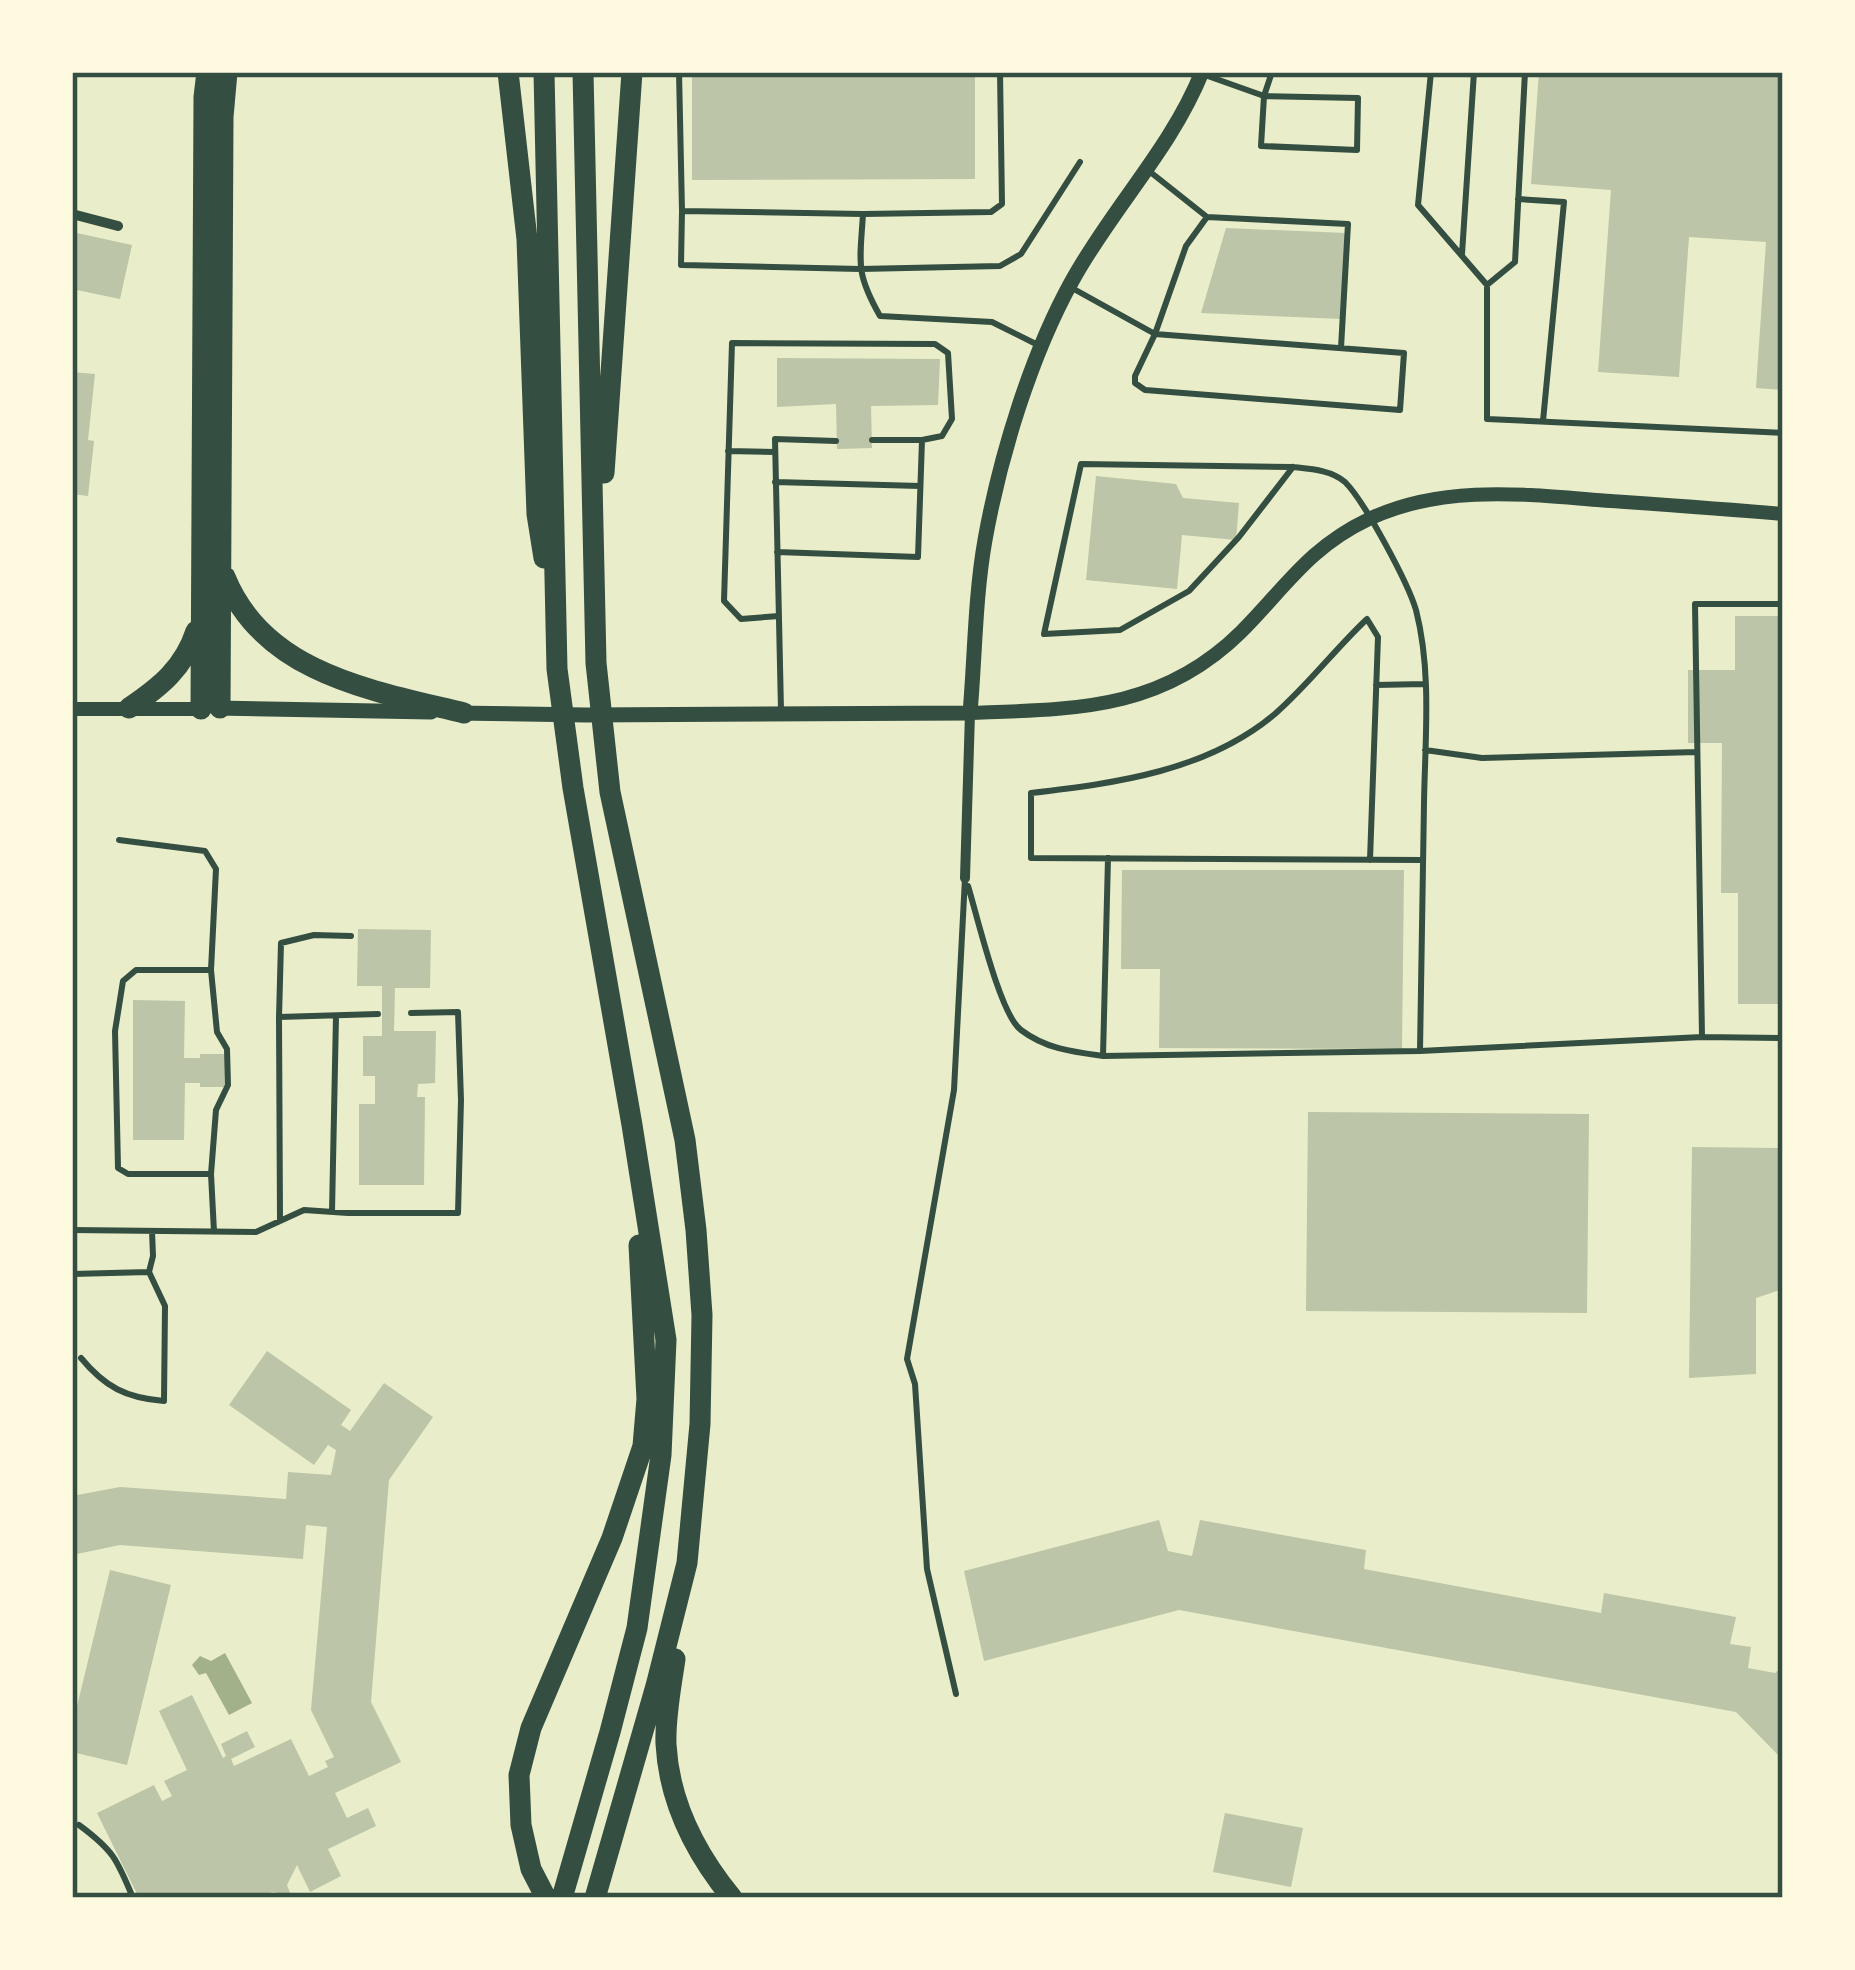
<svg xmlns="http://www.w3.org/2000/svg" width="1855" height="1970" font-family="'Work Sans',sans-serif">
	<style>
		.water { fill: #a3b18a }
		.building { fill: #bcc5a7 }
		.lines { fill: none; stroke-linecap: round; stroke-linejoin: round }
		.service { stroke: #344e41; stroke-width: 6 }
		.minor { stroke: #344e41; stroke-width: 10 }
		.tertiary { stroke: #344e41; stroke-width: 14 }
		.secondary { stroke: #344e41; stroke-width: 15 }
		.motorway { stroke: #344e41; stroke-width: 21 }
		.neatline { fill: none; stroke: #344e41; stroke-width: 4.5 }
	</style>
	<rect width="100%" height="100%" fill="#e9edc9"/>
	<path class="water" d="M225,1653l27,50 -23,12 -23,-42 -7,2 -7,-10 8,-9 11,5z"/>
	<path class="building" d="M692,72h283v107l-283,1z
		M1539,72h244v318l-27,-2 10,-146 -77,-5 -10,140 -81,-5 13,-182 -80,-6z
		M1226,228l120,5 -4,86 -141,-6z
		M72,232l60,13 -12,54 -48,-10z
		M777,358l163,1 -2,46 -67,1 1,42 -35,1 -1,-45 -59,3z
		M72,372l23,2 -7,66 6,1 -6,55 -16,-2z
		M1096,476l80,8 7,14 56,5 -3,37 -54,-5 -5,54 -91,-9z
		M1735,616h48v388h-45v-111h-17l1,-150h-34v-73h47z
		M1122,870h282l-2,179 -243,-1 1,-79h-39z
		M358,929l73,1 -1,58h-35l-1,43h42l-1,52 -17,1 -1,13h8l-1,88h-65v-81h16v-28h-12v-40h19v-50h-25z
		M133,1000l52,1 -1,57h16v-4h26l-1,33h-25v-4h-15l-1,57h-51z
		M1308,1112l281,2 -2,199 -281,-2z
		M1692,1147l91,1v141l-27,9v76l-67,4z
		M267,1351l84,59 -10,15 9,6 34,-48 49,34 -44,63 -18,222 30,60 -66,31 12,25 21,-10 8,18 -48,23 13,27 -31,16 -13,-27 -10,20 5,13h-15l-2,-6 -6,1 -1,5h-129l-42,-85 57,-28 8,16 10,-5 -8,-15 23,-11 -28,-59 33,-16 31,63 3,-2 -5,-12 26,-13 8,16 -24,12 3,7 57,-27 18,37 19,-9 -3,-6 9,-4 -23,-47 16,-183 -21,-2 -3,34 -183,-14 -48,10v-59l48,-9 166,12 2,-27 43,3 5,-25 -8,-5 -14,20 -85,-60z
		M1159,1520l9,31 24,5 8,-36 166,30 -2,19 237,44 3,-20 132,24 -6,27 21,3 -3,21 27,5 8,-7v94l-47,-48 -557,-102 -195,51 -20,-90z
		M110,1570l61,15 -44,180 -55,-13v-25z
		M1225,1813l78,15 -12,59 -78,-15z"/>
	<g class="lines">
		<path class="service" d="M679,72l3,139
			M1000,72l2,132 -11,8 -128,2 -181,-3 -1,54 179,4 140,-3 21,-12 59,-92
			M1431,72l-13,133 69,80v134l296,14
			M1205,75l59,21 94,2 -1,52 -96,-4 3,-50 8,-24
			M1149,171l58,46
			M1518,199l46,3 -21,219
			M863,214c-3,49 -8,58 17,102l112,6 48,24
			M1462,254l12,-182
			M1487,285l28,-23 10,-190
			M1072,288l83,46 249,19 -4,57 -255,-20 -10,-7v-7l20,-42 31,-88 21,-29 141,7 -7,124
			M728,451l47,1
			M1293,467l-54,70 -50,54 -69,39 -76,4 37,-170 212,3c18,2 38,3 52,15 20,20 63,101 71,128 16,62 9,130 8,193 -2,82 -3,165 -4,248
			M775,482l145,4
			M777,552l141,5 4,-117h-50
			M779,616l-38,3 -17,-18 8,-258 203,1 13,9 4,66 -10,17 -20,4
			M1376,685l48,-1
			M781,710l-6,-271 61,2
			M1425,750l57,8 215,-6
			M119,840l86,11 11,18 -5,101 6,62 10,17 1,36 -12,25 -5,64 3,58
			M1108,858l-5,198 317,-5 282,-14 81,1
			M1370,860l8,-223 -11,-18c-32,30 -58,65 -91,94 -68,58 -159,70 -245,80v65l392,2
			M968,886c9,29 32,129 53,144 25,19 52,22 82,26
			M279,1017l2,-74 33,-8 37,1
			M1702,1037l-7,-433h88
			M211,1174h-83l-10,-6 -3,-137 8,-50 13,-11h75
			M332,1212l4,-196
			M280,1221l-1,-204 99,-3
			M72,1230l184,2 48,-22 44,3h110l3,-113 -3,-88 -47,1
			M72,1274l77,-2 4,-16 -1,-25
			M81,1358c24,29 45,40 83,43l1,-95 -16,-34
			M956,1694l-29,-125 -12,-185 -8,-25 47,-269 11,-212
			M79,1825c34,25 38,34 54,73"/>
		<path class="minor" d="M72,214l46,12
			M965,878l5,-165"/>
		<path class="tertiary" d="M72,709h129
			M970,713c104,-4 191,-2 271,-81 44,-44 67,-84 128,-113 76,-36 161,-24 242,-18 57,4 115,8 172,13"/>
		<path class="secondary" d="M216,708l215,4
			M455,713l131,2 384,-2c5,-57 5,-117 15,-173 15,-84 46,-185 87,-259 40,-73 99,-132 130,-209"/>
		<path class="motorway" d="M508,72l19,167 10,275 7,44
			M544,72l13,597 16,119 59,337 34,215 -5,115 -24,173 -27,104 -48,166
			M583,72l13,591 14,129 75,348 11,90 6,85 -2,109 -13,139 -31,123 -61,212
			M604,473l28,-401
			M225,577c39,97 149,114 239,136
			M129,708c31,-21 55,-40 67,-77
			M220,708l3,-591 4,-45
			M201,709l3,-612 3,-25
			M675,1659c-4,28 -10,57 -9,85 3,58 30,110 66,154
			M546,1898l-15,-29 -10,-44 -2,-50 12,-47 81,-190 31,-92 4,-47 -8,-154"/>
	</g>
	<rect width="1855" height="1970" fill="none" stroke="#fefae0" stroke-width="150"/>
	<rect x="75" y="75" width="1705" height="1820" class="neatline"/>
</svg>
